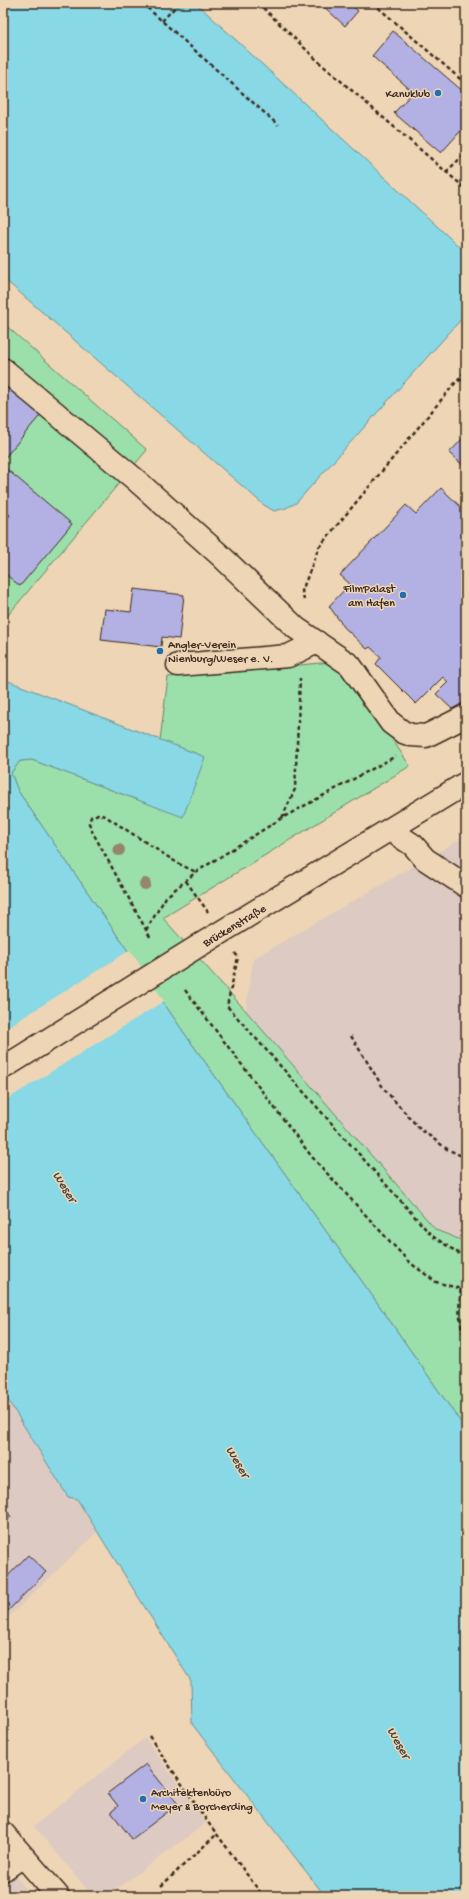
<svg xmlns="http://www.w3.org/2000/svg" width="469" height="1899" font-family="'Gochi Hand',sans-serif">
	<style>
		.built { fill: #dccac3 }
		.green { fill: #9bdfab; stroke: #6b8464 }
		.water { fill: #88d8e5; stroke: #699295 }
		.pier { fill: #edd5b5 }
		.building { fill: #b3b1e3; stroke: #3b2a1e }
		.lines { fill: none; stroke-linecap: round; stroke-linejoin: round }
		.minor-casing { stroke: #3b2a1e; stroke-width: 25 }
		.path { stroke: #3b2a1e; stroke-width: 2.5; stroke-dasharray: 4 3; stroke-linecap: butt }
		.minor { stroke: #edd5b5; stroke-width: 22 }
		.minor-bridge-casing { stroke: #3b2a1e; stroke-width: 25; stroke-linecap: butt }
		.minor-bridge { stroke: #edd5b5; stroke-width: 22 }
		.tree { fill: #93866e }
		.poi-dot { fill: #1f6fb2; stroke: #edd5b5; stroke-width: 1.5 }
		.labels { text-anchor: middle; stroke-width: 3; stroke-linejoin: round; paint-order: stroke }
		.poi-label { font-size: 12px; fill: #3b2a1e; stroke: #edd5b5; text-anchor: end }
		.street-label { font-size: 12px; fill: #3b2a1e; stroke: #edd5b5 }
		.water-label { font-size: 13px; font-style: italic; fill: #47443c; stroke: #edd5b5 }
	</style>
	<rect width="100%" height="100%" fill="#edd5b5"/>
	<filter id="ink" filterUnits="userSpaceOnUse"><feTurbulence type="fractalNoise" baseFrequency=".025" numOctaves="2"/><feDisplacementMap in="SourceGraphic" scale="8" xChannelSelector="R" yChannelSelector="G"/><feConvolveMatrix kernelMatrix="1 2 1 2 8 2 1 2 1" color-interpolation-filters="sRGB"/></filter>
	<g filter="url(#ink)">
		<path class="built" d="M466,836v406l-30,-12 -190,-219 7,-52z
			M3,1393l65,104 8,2 21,33 -94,90z
			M145,1738l61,85 -99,73h-14l-59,-70z
			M3,1863l13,14 16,19h-29z"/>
		<path class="green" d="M3,323l144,127 -144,171z
			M332,662l20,17 58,87 -247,152 83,93 190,219 30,12v188l-90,-129 -189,-264 -169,-246 -7,-18 9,-12 12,-1 98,37 75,-40 -45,-17 8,-63z"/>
		<path class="water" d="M3,3h193l270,250v61l-170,189 -10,5 -12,3 -10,-6 -261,-227z
			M3,679l202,78 -22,60 -151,-57 -12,1 -9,12 7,18 169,246 189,264 90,129v466h-141l-133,-172 -1,-43 -114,-182 -9,-2 -65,-105z"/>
		<path class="pier" d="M130,950l34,51 -161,101v-72z"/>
		<path class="building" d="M320,3h29l9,8 -13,15z
			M393,31l73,63v31l-25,28 -47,-40 19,-21 -41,-36z
			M3,380l39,33 -39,47z
			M466,435v33l-17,-15z
			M3,466l69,58 -52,62 -17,-14v-48l7,-9 -7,-6z
			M441,488l25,24v189l-14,8 -16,-15 12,-12 -5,-5 -27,27 -40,-40 5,-7 -11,-10 -3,2 -23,-22 -15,-21 21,-22 -10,-9 66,-70 10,9z
			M134,589l50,6 -5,44 -17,-2 -1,10 -60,-7 4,-31 26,3z
			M3,1505l8,12 -8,6z
			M28,1555l18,17 -43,44v-35z
			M146,1764l32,40 -46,35 -21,-27 7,-6 -10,-13z"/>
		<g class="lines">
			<g class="minor-casing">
				<path id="minor" d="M3,369l133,111 85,76 75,72 54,37 41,58 12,9 8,3 15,1 40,-20
					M178,665l110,-9 29,-14
					M390,830l23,15 12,14 41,27
					M200,945l266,-162
					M3,1833l55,63
					M3,1870l20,-14"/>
			</g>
			<path class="path" d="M142,3l136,122
				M258,3l62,60 146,126
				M373,3l93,81
				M162,21l17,-18
				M446,172l20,-19
				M458,381l8,-3
				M304,600l-2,-9 17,-44 147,-177
				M282,818l13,-29 5,-111
				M186,881l22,31
				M146,930l20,-33 30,-25 86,-54 114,-62
				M150,937l-58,-106 -3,-8 2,-6 7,-3 7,2 74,48 17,8
				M235,953l3,4 -11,49 205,230 34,22
				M185,990l127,167 97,105 27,20 25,7 5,-2
				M351,1036l33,53 35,39 28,21 19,9
				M461,1289c-3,19 -2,33 5,52
				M149,1736l58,85 56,75
				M161,1886l56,-52"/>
			<use href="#minor" class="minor"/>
			<g class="minor-bridge-casing">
				<path id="minor-bridge" d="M3,1068l197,-123"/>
			</g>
			<use href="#minor-bridge" class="minor-bridge"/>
		</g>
		<g class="tree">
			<circle cx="119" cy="850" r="6"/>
			<circle cx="145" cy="884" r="6"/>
		</g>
	</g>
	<g class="poi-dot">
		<circle cx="438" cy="93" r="4"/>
		<circle cx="403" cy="595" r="4"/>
		<circle cx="160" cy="651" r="4"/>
		<circle cx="143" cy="1799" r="4"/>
	</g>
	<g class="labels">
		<g class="poi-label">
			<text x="430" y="97">Kanuklub</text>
			<text x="395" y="592">FilmPalast<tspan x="395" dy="14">am Hafen</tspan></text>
			<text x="168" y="648" text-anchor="start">Angler-Verein<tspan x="168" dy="14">Nienburg/Weser e. V.</tspan></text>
			<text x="151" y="1796" text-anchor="start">Architektenbüro<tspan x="151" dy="14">Meyer &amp; Borcherding</tspan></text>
		</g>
		<g class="street-label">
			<text transform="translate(234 925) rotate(-31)" y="4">Brückenstraße</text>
		</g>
		<g class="water-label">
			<text transform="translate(66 1186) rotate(58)" y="5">Weser</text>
			<text transform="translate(239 1461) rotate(59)" y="5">Weser</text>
			<text transform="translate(400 1742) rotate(60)" y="5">Weser</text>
		</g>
	</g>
	<rect width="469" height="1899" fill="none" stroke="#edd5b5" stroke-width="16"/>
	<rect x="8" y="8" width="453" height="1883" fill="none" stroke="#3b2a1e" stroke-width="1.5" filter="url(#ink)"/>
</svg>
